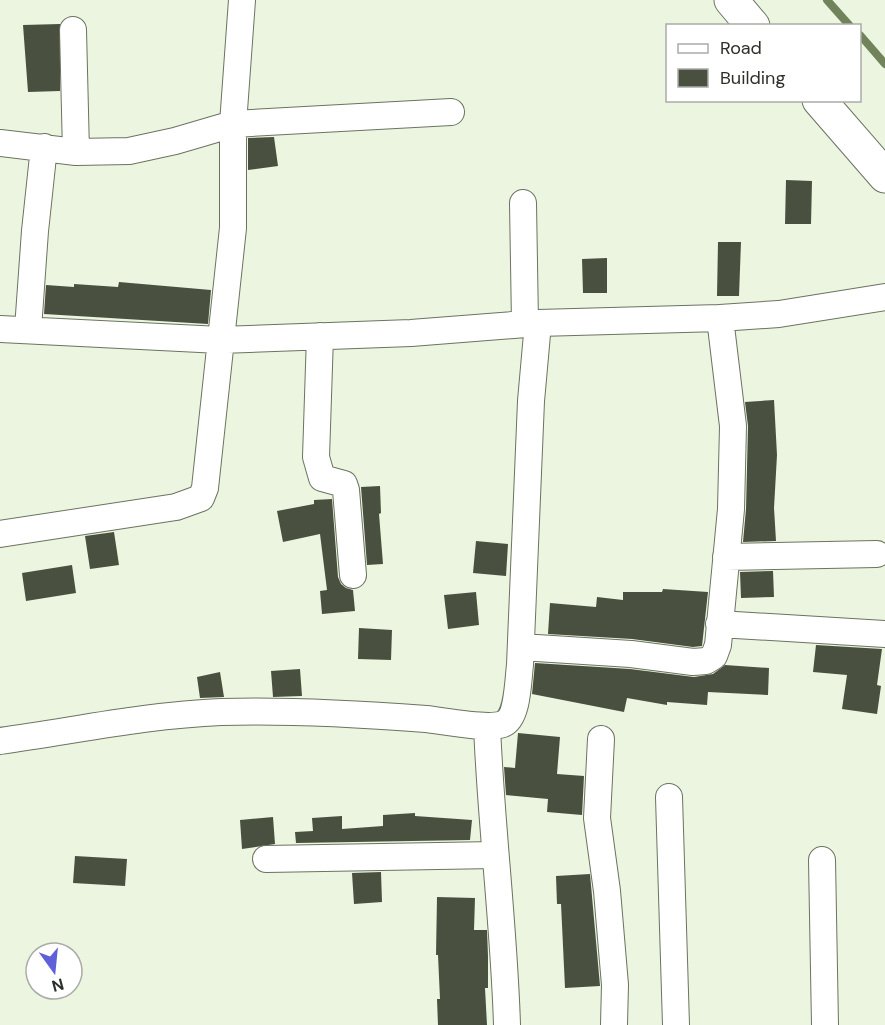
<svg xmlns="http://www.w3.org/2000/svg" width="885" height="1025" font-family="'DM Sans',sans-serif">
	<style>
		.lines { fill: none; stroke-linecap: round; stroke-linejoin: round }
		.stream { stroke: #71835a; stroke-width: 8 }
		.building { fill: #49503f }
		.street-casing { stroke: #6b7361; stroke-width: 28 }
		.secondary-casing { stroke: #6b7361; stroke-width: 35 }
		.street { stroke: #fff; stroke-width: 26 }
		.secondary { stroke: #fff; stroke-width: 33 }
	</style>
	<rect width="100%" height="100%" fill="#ebf5e0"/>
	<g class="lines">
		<path class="stream" d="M827,0l23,26
			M860,35l25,29"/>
	</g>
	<path class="building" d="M60,24v67l-32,1 -5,-67z
		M274,137l4,29 -30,4v-32z
		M786,180l26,1 -1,43h-26z
		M718,242h23l-2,54h-22z
		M607,258v35h-24l-1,-34z
		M119,282l92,8 -3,34 -164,-10 2,-29 28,2v-3l44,3z
		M774,400l3,55 -3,53 2,33 -33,1 3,-33 2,-83 -3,-24z
		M380,486l1,27 -2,1 4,50 -16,1 -6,-78z
		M332,499l6,78 3,7 5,4 7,2 2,21 -33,3 -2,-23 7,-1 -7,-56 -37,8 -6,-31 37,-7v-4z
		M114,532l5,33 -29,4 -5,-33z
		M476,541l32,3 -2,32 -33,-3z
		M72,565l4,28 -50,8 -4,-28z
		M773,571l1,26 -33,1 -1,-26z
		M663,589l45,3 -6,54 -9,1 -61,-8 -84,-5 2,-31 46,4 1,-10 26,3v-8h39z
		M476,592l3,33 -31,4 -4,-34z
		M359,628l33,2 -1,30 -33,-1z
		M816,645l66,4 -5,36 4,1 -4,28 -35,-5 5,-34 -34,-3z
		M535,663l95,6 64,8 19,-3 12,-9 44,3 -1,27 -60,-3 -1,13 -40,-3v3l-40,-7 -3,14 -92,-18z
		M300,669l2,27 -29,1 -2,-26z
		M220,672l4,25 -24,1 -3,-21z
		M518,733l42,4 -3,37 27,2 -2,39 -35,-3 1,-13 -42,-4 -2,-28 11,1z
		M415,813v3l57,4 -2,20 -174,3 -1,-11 18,-1 -1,-13 30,-2v13l41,-3v-11z
		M273,817l2,27 -33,5 -2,-29z
		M75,856l52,3 -2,27 -52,-3z
		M381,872l1,30 -28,2 -2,-31z
		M590,874l10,112 -35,2 -4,-84h-4l-1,-28z
		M437,897l38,1 -1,32h13l1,26v32h-3l2,37h-49l-1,-26h3l-2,-44h-2z"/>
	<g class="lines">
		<g class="street-casing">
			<path id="street" d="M73,30l3,122
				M0,143l76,9 53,-1 46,-10 58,-17 218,-12
				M523,203l2,120
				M0,329l220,11 191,-7 127,-10 182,-5 59,-4 106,-17
				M28,329l7,-98 9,-84
				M320,336l-4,121 6,21 22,6 2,6 7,85
				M0,534l176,-27 25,-9 4,-10 28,-260v-104l9,-124
				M726,557l151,-3
				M719,624l166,10
				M521,647l110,7 62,8 13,-1 8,-5 4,-11 13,-136 2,-83 -13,-108
				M487,726c4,100 17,199 20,299
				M601,739l-4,79 10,73 8,94 -1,40
				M0,741c73,-10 147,-26 221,-29 66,-2 139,2 205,7 18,2 61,11 77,5 15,-6 15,-44 17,-59l11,-264 7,-78
				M669,797l7,228
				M266,859l229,-4
				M822,860l3,165"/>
		</g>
		<g class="secondary-casing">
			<path id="secondary" d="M731,0l22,26
				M819,100l66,76"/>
		</g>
		<use href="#street" class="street"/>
		<use href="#secondary" class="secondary"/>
	</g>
	<rect x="666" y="24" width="195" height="78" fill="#ffffff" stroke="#abaca9" stroke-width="1.5"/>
	<rect x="678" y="44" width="30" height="9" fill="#ffffff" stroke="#abaca9" stroke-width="1.5"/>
	<text x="720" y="54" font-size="18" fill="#2c3028">Road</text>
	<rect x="678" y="69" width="30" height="18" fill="#49503f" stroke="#abaca9" stroke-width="1.5"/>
	<text x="720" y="84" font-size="18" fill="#2c3028">Building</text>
	<g transform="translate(54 971) rotate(165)"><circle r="28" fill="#ffffff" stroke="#abaca9" stroke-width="1.5"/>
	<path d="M0-4.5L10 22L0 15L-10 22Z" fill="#5e60d9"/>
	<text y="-9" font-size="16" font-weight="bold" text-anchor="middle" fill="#2c3028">N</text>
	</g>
</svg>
